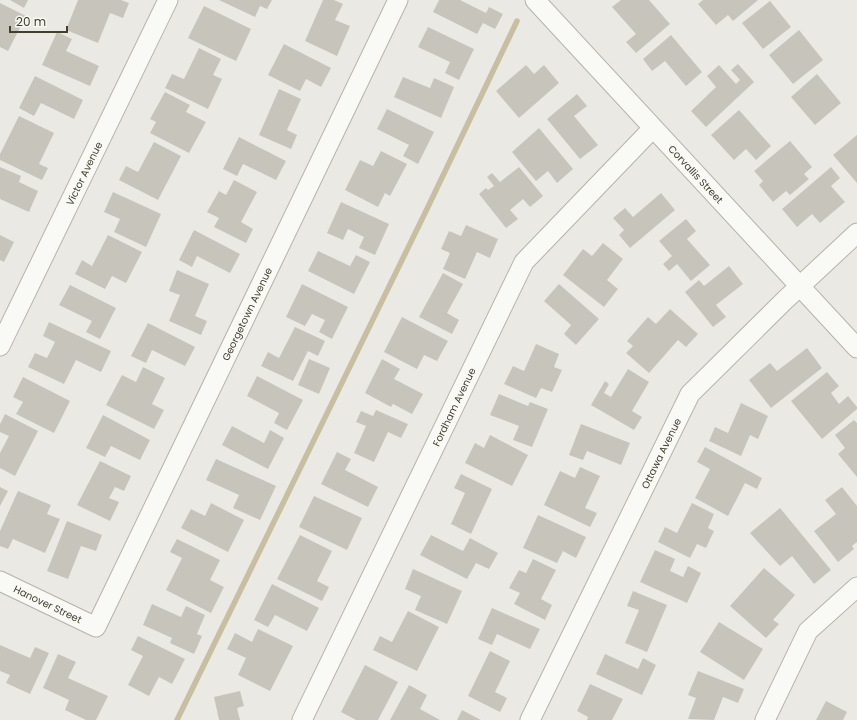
<svg xmlns="http://www.w3.org/2000/svg" width="857" height="720" font-family="Poppins,sans-serif">
	<style>
		.lines { fill: none; stroke-linecap: round; stroke-linejoin: round }
		.stream { stroke: #c8bea1; stroke-width: 5.5 }
		.building { fill: #c7c5bb }
		.street-casing { stroke: #b5b3a9; stroke-width: 21 }
		.street { stroke: #f9f9f6; stroke-width: 19 }
		.labels { text-anchor: middle; stroke-width: 3; stroke-linejoin: round; paint-order: stroke }
		.street-label { font-size: 10px; fill: #423f2c; stroke: #f8f7f3 }
	</style>
	<rect width="100%" height="100%" fill="#ebe9e4"/>
	<g class="lines">
		<path class="stream" d="M177,720l249,-509 91,-190"/>
	</g>
	<path class="building" d="M10,0h18l-4,8z
		M78,0h43l8,3 -6,15 -13,-5 -12,30 -32,-13z
		M219,0h53l-5,9 -7,-3 -5,11z
		M323,0h11l9,4 -8,16 15,6 -13,30 -32,-15z
		M439,0h21l26,13 3,-6 14,7 -8,15 -12,-6 -6,11 -44,-22z
		M621,0h28l21,24 -34,29 -10,-11 10,-8 -24,-27z
		M703,0h55l-25,21 -5,-6 -12,10 -18,-21z
		M770,1l21,26 -28,22 -21,-26z
		M0,3l26,13 -18,35 -8,-4z
		M204,6l47,23 -15,32 -48,-23z
		M428,27l46,22 -15,31 -14,-7 5,-11 -32,-15z
		M799,30l24,30 -30,24 -24,-29z
		M57,32l15,7 -6,12 33,15 -9,20 -48,-21z
		M671,35l31,37 -16,14 -21,-25 -13,10 -9,-12z
		M284,44l47,24 -10,19 -15,-8 -6,12 -32,-16z
		M199,48l22,11 -8,16 9,4 -14,30 -43,-21 7,-14 12,5z
		M738,64l16,18 -48,45 -15,-16 25,-24 -9,-11 12,-11 17,19 4,-4 -9,-10z
		M526,65l8,9 10,-9 15,18 -40,35 -23,-27z
		M817,74l24,29 -26,22 -24,-28z
		M35,76l48,24 -9,19 -33,-16 -7,13 -15,-8z
		M403,77l27,11 4,-10 20,9 -13,31 -47,-21z
		M279,89l22,10 -14,31 10,5 -6,14 -32,-14z
		M165,92l25,13 -4,7 20,10 -17,31 -39,-20 6,-11 -6,-3z
		M577,94l10,12 -13,10 24,29 -18,14 -33,-40z
		M387,109l47,23 -16,32 -15,-8 6,-11 -32,-16z
		M739,110l32,36 -15,14 -10,-11 -12,11 -23,-25z
		M19,116l35,17 -15,31 9,4 -6,12 -42,-20v-6z
		M539,128l34,41 -16,14 -9,-12 -12,10 -24,-29z
		M857,135v48l-24,-28z
		M239,137l47,24 -10,19 -33,-16 -6,12 -14,-7z
		M790,141l22,26 -8,7 5,5 -19,16 -4,-4 -13,11 -14,-17 4,-4 -9,-10z
		M154,142l27,14 -23,44 -39,-20 7,-14 12,6z
		M381,151l26,13 -17,32 -5,-3 -7,14 -33,-17 15,-30 13,6z
		M0,167l21,9 -2,6 19,9 -9,21 -29,-13z
		M519,167l24,29 -13,11 -7,-8 -13,11 8,9 -12,9 -27,-34 7,-6 2,2 6,-4 -7,-9 5,-4 8,9z
		M831,167l9,11 -9,8 14,16 -25,21 -8,-9 -15,13 -15,-18z
		M234,180l23,12 -16,30 12,7 -7,14 -32,-16 5,-9 -12,-6 12,-21 7,4z
		M113,192l48,22 -15,33 -32,-15 6,-13 -16,-7z
		M661,193l14,17 -45,38 -11,-13 5,-5 -11,-12 12,-10 8,9z
		M341,202l48,22 -14,31 -16,-7 5,-11 -16,-8 -5,11 -16,-7z
		M686,219l10,12 -9,8 23,26 -19,16 -14,-17 -8,7 -6,-7 9,-8 -13,-15z
		M466,225l32,14 -8,19 -13,-6 -12,27 -22,-10 7,-16 -9,-4 8,-18 12,5z
		M194,230l46,24 -10,19 -33,-17 -5,11 -13,-7z
		M0,235l14,7 -10,20 -4,-2z
		M108,235l34,17 -16,31 -14,-7 -7,13 -30,-15 7,-14 10,6z
		M603,243l20,16 -16,21 11,9 -14,18 -41,-32 20,-26 9,7z
		M318,251l32,15 6,-11 14,7 -16,32 -46,-23z
		M729,266l14,18 -27,21 10,12 -13,10 -28,-35 14,-12 5,6z
		M177,270l32,14 -14,32 12,5 -6,14 -32,-14 11,-26 -11,-4z
		M443,273l20,11 -16,29 12,7 -7,14 -33,-17z
		M302,284l46,23 -16,32 -13,-7 6,-12 -13,-6 -7,12 -19,-9z
		M559,284l40,35 -23,26 -12,-11 7,-9 -27,-24z
		M70,285l46,23 -16,31 -14,-7 6,-11 -33,-16z
		M670,309l28,25 -12,13 -8,-7 -29,33 -23,-20 7,-7 -6,-5 21,-24 8,7z
		M402,317l46,24 -11,20 -13,-6 -7,14 -33,-17z
		M49,322l62,29 -10,21 -25,-12 -12,24 -36,-17 7,-14 12,5 8,-16 -12,-6z
		M148,323l47,24 -10,19 -33,-16 -6,13 -15,-7z
		M295,327l30,14 -7,15 -10,-5 -15,30 -32,-15 7,-14 11,6z
		M536,344l23,10 -5,13 8,3 -10,22 -11,-4 -5,10 -32,-14 9,-18 11,5z
		M807,348l15,20 -51,40 -22,-28 21,-17 7,8z
		M309,359l21,9 -11,26 -21,-9z
		M382,359l18,10 -6,10 29,15 -11,20 -19,-10 -2,3 -26,-14z
		M143,367l22,11 -13,26 12,6 -10,19 -48,-24 16,-30 14,7z
		M628,369l21,13 -17,29 10,6 -8,13 -43,-25 14,-24 4,3 -5,9 7,4z
		M827,372l12,14 -8,7 8,11 9,-8 9,11v2l-35,30 -31,-38z
		M257,376l46,24 -16,30 -13,-7 5,-10 -32,-17z
		M23,377l47,24 -16,32 -38,-19 7,-12 -10,-5z
		M499,394l29,12 2,-4 18,7 -16,38 -19,-7 6,-14 -29,-11z
		M741,403l27,13 -10,23 -8,-4 -9,21 -32,-15 6,-14 13,6z
		M376,410l32,14 -7,14 -13,-6 -14,30 -20,-9 12,-27 -10,-4 5,-11 12,5z
		M5,414l33,17 -23,45 -15,-8v-15l9,-17 -9,-4v-8z
		M103,415l47,25 -10,20 -29,-14 -6,11 -19,-9z
		M854,420l3,3v54l-19,-23 7,-6 -10,-13z
		M581,424l49,19 -9,22 -34,-14 -4,9 -14,-5z
		M232,426l32,17 6,-13 14,8 -16,31 -46,-24z
		M490,435l38,20 -16,31 -47,-23 10,-20 9,5z
		M705,447l57,31 -5,11 -12,-6 -17,33 -33,-18 15,-29 -13,-7z
		M337,452l14,7 -6,11 33,17 -10,20 -47,-23z
		M216,459l60,27 -16,34 -27,-12 6,-13 -33,-15z
		M100,461l31,15 -7,15 -9,-4 -6,11 10,4 -9,19 -33,-16z
		M580,467l20,9 -15,32 12,5 -7,14 -46,-22 16,-34 15,7z
		M461,474l31,15 -21,45 -20,-10 14,-31 -11,-5z
		M0,487l8,4 -8,15z
		M842,487l15,19v36l-5,4 2,3 -16,13 -24,-31 22,-17 -11,-14z
		M18,491l33,14 -4,9 13,5 -15,34 -32,-14 -5,10 -8,-3v-15z
		M314,496l48,22 -15,32 -48,-23z
		M211,503l33,17 -16,32 -47,-24 10,-19 14,7z
		M692,503l22,11 -6,14 6,3 -8,17 -9,-4 -7,14 -32,-16 7,-15 12,6z
		M780,508l51,62 -17,14 -22,-28 -12,10 -30,-33z
		M538,515l48,22 -10,21 -13,-7 -6,12 -34,-15z
		M67,521l35,14 -6,16 -15,-5 -13,33 -21,-8z
		M300,535l32,16 -15,30 12,6 -7,14 -45,-22z
		M431,535l32,16 7,-13 28,15 -9,16 -13,-6 -9,16 -47,-24z
		M177,539l43,21 -10,20 14,7 -13,26 -45,-23 16,-32 -12,-6z
		M655,550l20,9 -5,12 13,6 5,-11 13,7 -14,30 -47,-21z
		M533,559l23,11 -15,29 11,6 -7,15 -31,-16 6,-11 -11,-5 10,-18 7,3z
		M764,568l31,27 -22,25 6,4 -13,14 -36,-32z
		M413,569l49,22 -15,33 -32,-14 6,-14 -16,-7z
		M272,584l47,24 -12,23 -32,-16 -7,12 -14,-7z
		M633,591l34,14 -20,47 -22,-9 14,-33 -12,-4z
		M152,604l29,13 5,-11 19,9 -8,19 5,2 -8,18 -24,-11 2,-5 -29,-13z
		M492,608l48,21 -10,20 -33,-15 -5,11 -14,-6z
		M408,611l31,16 -22,44 -44,-21 7,-14 12,6z
		M719,622l44,27 -19,31 -44,-28z
		M258,629l35,17 -23,45 -32,-16 8,-17 -19,-9 8,-16 17,9z
		M138,636l47,23 -13,25 -13,-7 -10,19 -21,-11 15,-29 -12,-6z
		M0,645l30,13 5,-11 14,6 -19,41 -24,-11 4,-8 -10,-4z
		M490,651l20,10 -15,31 12,6 -7,14 -32,-16z
		M58,654l18,8 -8,16 40,18 -12,24h-10l-21,-10 4,-10 -26,-12z
		M605,654l33,15 5,-11 13,7 -14,30 -46,-21z
		M365,665l33,17 -20,38h-22l-15,-8z
		M698,671l46,18 -6,14 -15,-6 -9,23 -26,-1 8,-21 -8,-3z
		M590,684l33,15 -11,21h-25l1,-3 -11,-6z
		M409,685l18,10 -7,14 20,11h-50z
		M240,691l4,15 -7,2 3,12h-21l-5,-23z
		M826,701l21,11 -4,8h-27z
		M462,710l19,10h-24z"/>
	<g class="lines">
		<g class="street-casing">
			<g id="street">
				<path id="s1" d="M535,0l322,348"/>
				<path id="s2" d="M0,346l168,-346"/>
				<path id="s3" d="M0,581l96,46 302,-627"/>
				<path id="s4" d="M302,720l222,-458 129,-134"/>
				<path id="s5" d="M530,720l160,-326 95,-94 72,-67"/>
				<path d="M765,720l43,-89 49,-44"/>
			</g>
		</g>
		<use href="#street" class="street"/>
	</g>
	<g class="labels">
		<g class="street-label">
			<text dy="4" stroke="none"><textPath href="#s2" startOffset="192">Victor Avenue</textPath></text>
			<text dy="4" stroke="none"><textPath href="#s1" startOffset="237">Corvallis Street</textPath></text>
			<text dy="4" stroke="none"><textPath href="#s3" startOffset="454">Georgetown Avenue</textPath></text>
			<text dy="4" stroke="none"><textPath href="#s4" startOffset="348">Fordham Avenue</textPath></text>
			<text dy="4" stroke="none"><textPath href="#s5" startOffset="297">Ottawa Avenue</textPath></text>
			<text dy="4" stroke="none"><textPath href="#s3" startOffset="53">Hanover Street</textPath></text>
		</g>
	</g>
	<path d="M10 26v6h57v-6" fill="none" stroke="#423f2c" stroke-width="2"/>
	<text x="16" y="26" font-size="12" fill="#423f2c" stroke="#f8f7f3" stroke-width="3" paint-order="stroke">20 m</text>
</svg>
